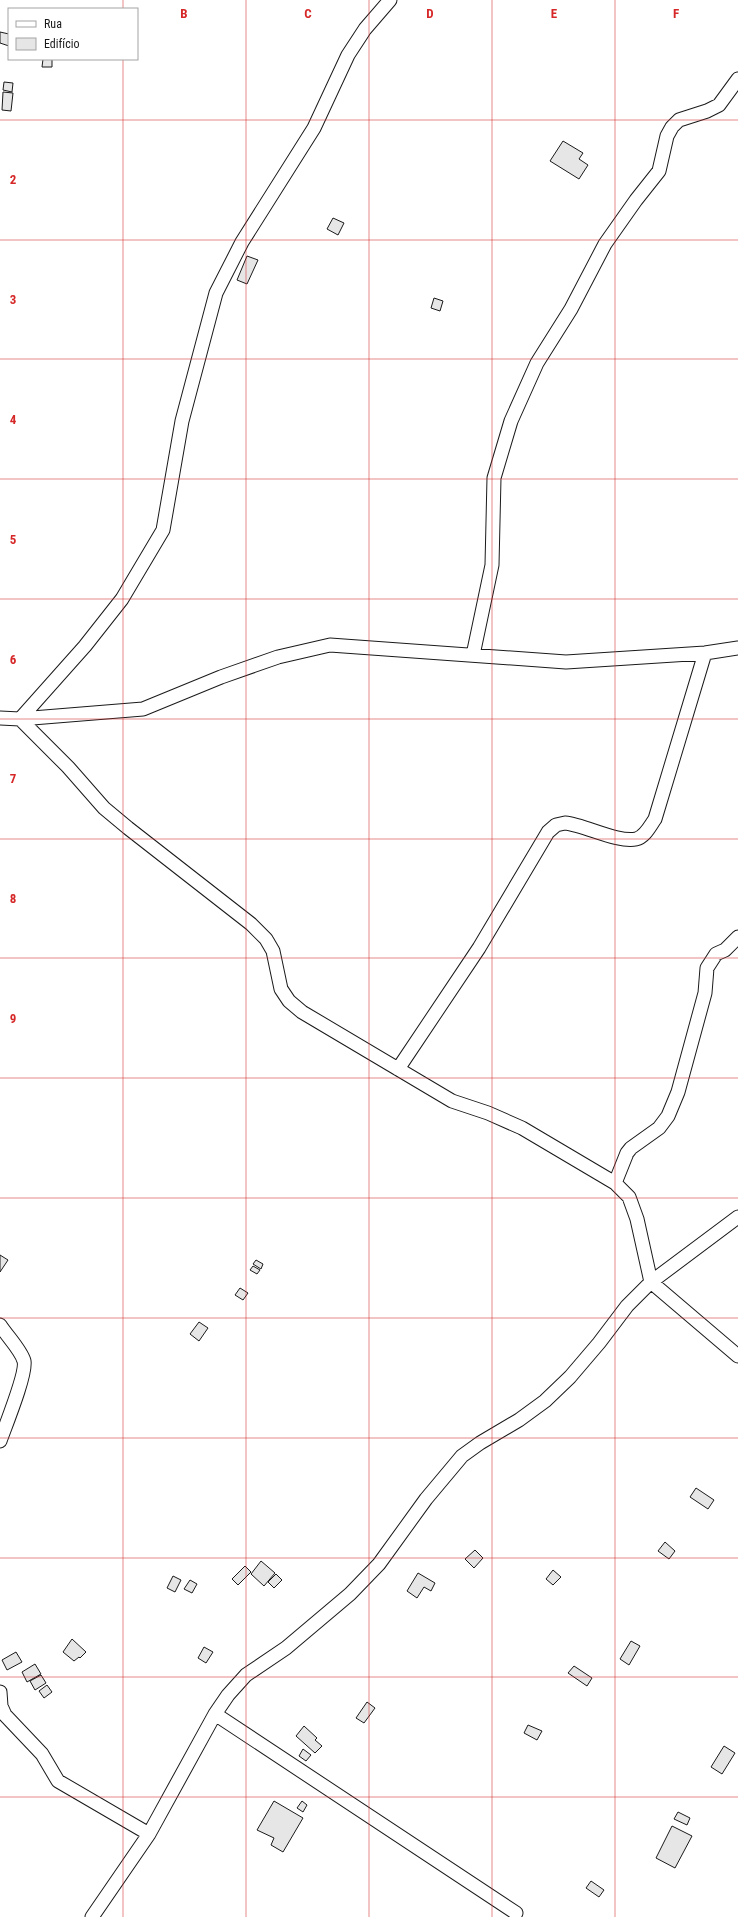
<svg xmlns="http://www.w3.org/2000/svg" width="738" height="1917" font-family="'Roboto Condensed',sans-serif">
	<style>
		.building { fill: #e6e6e6; stroke: #1a1a1a }
		.lines { fill: none; stroke-linecap: round; stroke-linejoin: round }
		.street-casing { stroke: #1a1a1a; stroke-width: 15 }
		.street { stroke: #fff; stroke-width: 13 }
		.grid { fill: none; stroke: #d62828; stroke-width: 1; stroke-opacity: 0.55 }
		.grid-label { font-size: 13px; text-anchor: middle; font-weight: bold; fill: #d62828; stroke: #fff; stroke-width: 3; stroke-linejoin: round; paint-order: stroke }
	</style>
	<rect width="100%" height="100%" fill="#fff"/>
	<path class="building" d="M0,32l9,2v12l-9,-3z
		M43,59h9v8h-10z
		M4,82l9,1 -1,9 -9,-2z
		M3,92l10,1 -2,18 -9,-1z
		M563,141l20,12 -4,6 9,6 -9,14 -29,-18z
		M333,218l11,5 -6,12 -11,-6z
		M247,256l11,4 -11,24 -10,-4z
		M434,298l9,3 -3,10 -9,-3z
		M0,1255l8,5 -8,12z
		M256,1260l7,4 -2,5 -8,-5z
		M253,1266l7,4 -3,4 -7,-4z
		M240,1288l8,5 -5,7 -8,-5z
		M199,1322l9,6 -9,13 -9,-7z
		M696,1488l18,12 -6,9 -18,-12z
		M665,1542l10,9 -6,8 -11,-8z
		M475,1550l8,8 -9,10 -9,-9z
		M261,1561l14,12 -11,13 -13,-12z
		M245,1566l6,6 -13,13 -6,-6z
		M553,1570l8,7 -8,8 -7,-6z
		M418,1573l17,10 -4,8 -7,-4 -7,11 -10,-7z
		M276,1574l6,6 -8,8 -6,-6z
		M173,1576l8,4 -6,12 -8,-4z
		M190,1580l7,4 -5,9 -8,-4z
		M72,1639l14,13 -6,6 -1,-1 -5,4 -11,-9z
		M631,1641l9,5 -11,19 -9,-6z
		M204,1647l9,5 -7,11 -8,-5z
		M16,1652l6,10 -15,8 -5,-10z
		M35,1664l6,10 -14,8 -5,-10z
		M574,1666l18,12 -5,8 -19,-13z
		M41,1675l5,8 -11,7 -5,-9z
		M47,1685l5,7 -8,6 -5,-7z
		M367,1702l8,6 -11,15 -8,-5z
		M528,1725l14,6 -5,9 -13,-7z
		M304,1726l13,12 -2,2 7,6 -7,7 -19,-17z
		M724,1746l11,7 -13,21 -11,-7z
		M303,1749l8,6 -5,6 -7,-5z
		M274,1801l29,17 -20,34 -12,-7 3,-7 -17,-8z
		M302,1801l5,4 -4,7 -6,-4z
		M678,1812l12,6 -3,7 -13,-6z
		M672,1826l20,10 -17,32 -19,-10z
		M591,1881l13,9 -5,7 -13,-9z"/>
	<g class="lines">
		<g class="street-casing">
			<path id="street" d="M390,0l-25,29 -17,26 -34,73 -72,114 -26,51 -34,128 -19,109 -41,69 -37,47 -65,73 48,48 36,41 24,20 123,96 15,15 7,12 8,38 8,12 13,11 150,89 36,12 34,15 93,55 14,14 8,22 14,63 87,74
				M473,655l19,-90 2,-87 17,-57 26,-58 34,-54 34,-65 31,-44 23,-29 8,-35 5,-9 7,-7 28,-9 12,-6 19,-26
				M0,718l20,1 123,-10 78,-32 57,-20 52,-12 236,17 139,-9 33,-5
				M398,1069l81,-121 69,-116 8,-7 9,-2c20,2 53,20 71,16 9,-2 14,-13 19,-20l50,-166
				M615,1183l12,-30 4,-5 28,-20 9,-12 10,-24 27,-99 2,-25 9,-14 9,-4 13,-13
				M0,1325c7,11 21,25 24,36 3,12 -19,66 -24,80
				M0,1692l1,14 4,9 37,39 16,27 91,53
				M215,1714l301,199
				M92,1917l57,-83 66,-120 13,-19 18,-20 40,-27 64,-54 29,-30 47,-65 36,-43 18,-13 39,-23 26,-19 25,-24 29,-34 28,-37 24,-24 87,-65"/>
		</g>
		<use href="#street" class="street"/>
	</g>
	<path class="grid" d="M123,0v9M246,0v1917M369,0v1917M492,0v1917M615,0v1917M123,59v1858M0,120h738M0,240h738M0,359h738M0,479h738M0,599h738M0,719h738M0,839h738M0,958h738M0,1078h738M0,1198h738M0,1318h738M0,1438h738M0,1558h738M0,1677h738M0,1797h738"/>
	<g class="grid-label">
		<text x="184" y="18">B</text>
		<text x="308" y="18">C</text>
		<text x="430" y="18">D</text>
		<text x="554" y="18">E</text>
		<text x="676" y="18">F</text>
		<text x="13" y="184">2</text>
		<text x="13" y="304">3</text>
		<text x="13" y="424">4</text>
		<text x="13" y="544">5</text>
		<text x="13" y="664">6</text>
		<text x="13" y="783">7</text>
		<text x="13" y="903">8</text>
		<text x="13" y="1023">9</text>
	</g>
	<rect x="8" y="8" width="130" height="52" fill="#ffffff" stroke="#a3a3a3"/>
	<rect x="16" y="21" width="20" height="6" fill="#ffffff" stroke="#a3a3a3"/>
	<text x="44" y="28" font-size="12" fill="#1a1a1a">Rua</text>
	<rect x="16" y="38" width="20" height="12" fill="#e6e6e6" stroke="#a3a3a3"/>
	<text x="44" y="48" font-size="12" fill="#1a1a1a">Edifício</text>
</svg>
